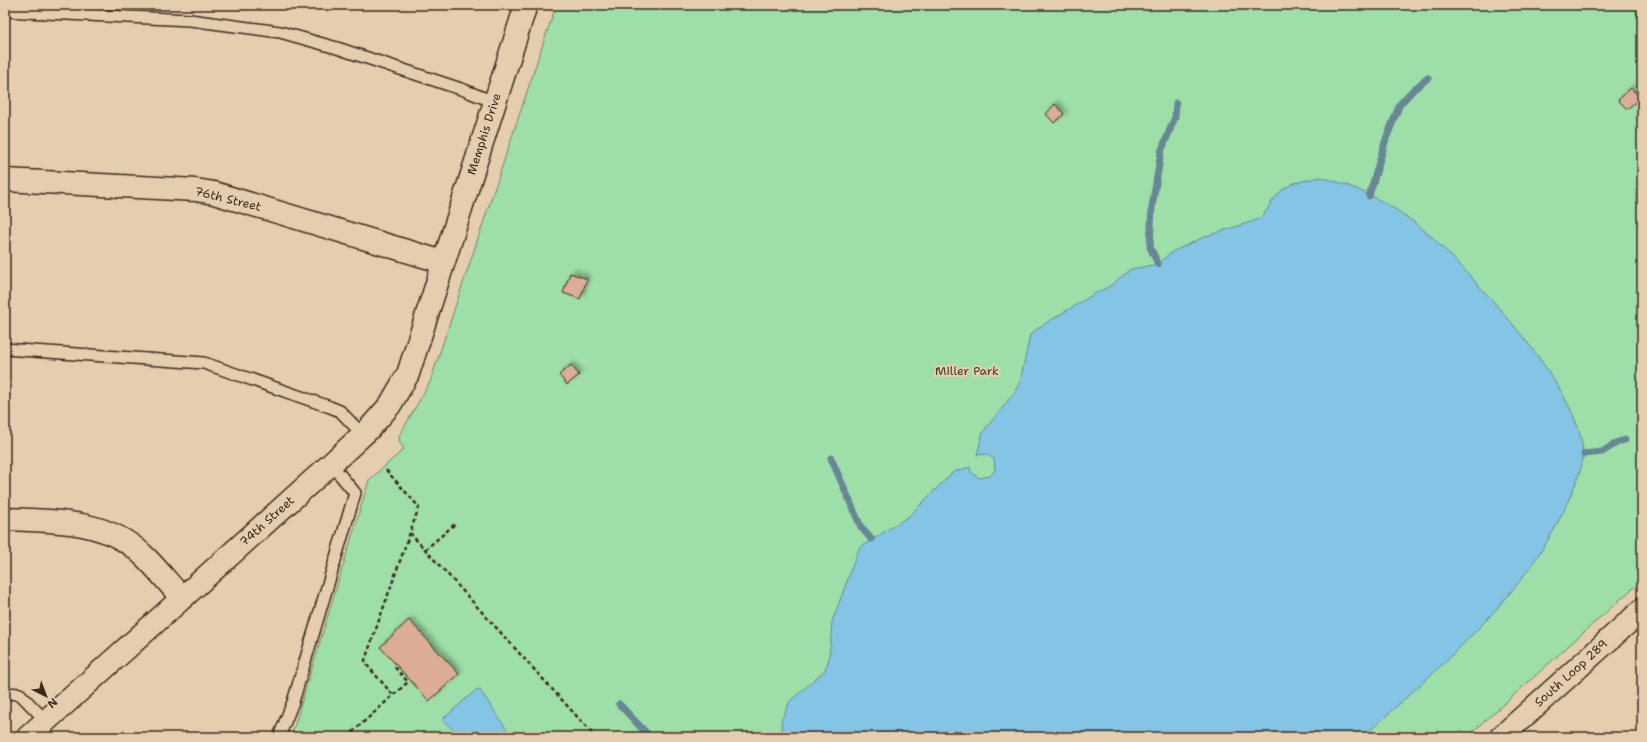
<svg xmlns="http://www.w3.org/2000/svg" width="1647" height="742" font-family="'Shantell Sans',sans-serif">
	<style>
		.green { fill: #9edfa9; stroke: #6c8464 }
		.water { fill: #84c5e5; stroke: #678795 }
		.lines { fill: none; stroke-linecap: round; stroke-linejoin: round }
		.stream { stroke: #678795; stroke-width: 7 }
		.building { fill: #dbad94; stroke: #3b2a1e; filter: url(#shadow) }
		.service-casing { stroke: #3b2a1e; stroke-width: 14 }
		.minor-casing { stroke: #3b2a1e; stroke-width: 25 }
		.tertiary-casing { stroke: #3b2a1e; stroke-width: 25 }
		.secondary-casing { stroke: #3b2a1e; stroke-width: 25 }
		.path { stroke: #3b2a1e; stroke-width: 2.5; stroke-dasharray: 4 3; stroke-linecap: butt }
		.service { stroke: #e5ceae; stroke-width: 11 }
		.minor { stroke: #e5ceae; stroke-width: 22 }
		.tertiary { stroke: #e5ceae; stroke-width: 22 }
		.secondary { stroke: #e5ceae; stroke-width: 22 }
		.labels { text-anchor: middle; stroke-width: 4; stroke-linejoin: round; paint-order: stroke }
		.street-label { font-size: 12px; fill: #3b2a1e; stroke: #e5ceae }
		.park-label { font-size: 12px; fill: #453c2c; stroke: #e5ceae }
	</style>
	<defs>
		<filter id="shadow"><feDropShadow dx="3.5" dy="-3.5" stdDeviation="2" flood-color="#0004"/></filter>
	</defs>
	<rect width="100%" height="100%" fill="#e5ceae"/>
	<filter id="ink" filterUnits="userSpaceOnUse"><feTurbulence type="fractalNoise" baseFrequency=".025" numOctaves="2"/><feDisplacementMap in="SourceGraphic" scale="8" xChannelSelector="R" yChannelSelector="G"/><feConvolveMatrix kernelMatrix="1 2 1 2 8 2 1 2 1" color-interpolation-filters="sRGB"/></filter>
	<g filter="url(#ink)">
		<path class="green" d="M556,5h1080v7l6,15v553l-175,157h-1176l78,-257 35,-31 -4,-6 -1,-7 31,-54z"/>
		<path class="water" d="M1320,177c41,10 83,33 114,62 19,18 37,38 55,58 32,35 91,106 94,154 1,13 -6,29 -11,41 -40,100 -131,173 -209,245h-580l-2,-16 9,-20 35,-31 4,-11 3,-37 27,-74 50,-32 44,-44 17,-5 1,5 8,6 11,-2 5,-6 -1,-11 -8,-5 -9,1 6,-23 31,-39 6,-11 10,-47 8,-7 56,-34 16,-8 21,-17 27,-5 14,-12 34,-16 48,-15 9,-5 10,-16 9,-10 12,-7z
			M477,689l3,1 32,47h-50l-18,-15 -1,-2 1,-2z"/>
		<g class="lines">
			<path class="stream" d="M1369,196l17,-57 14,-35 13,-14 15,-12
				M1158,264l-8,-17 2,-40 9,-55 14,-35 1,-14
				M1584,454l18,-2 16,-10 7,-2
				M831,458l30,69 10,12
				M619,704l31,33"/>
		</g>
		<path class="building" d="M1631,88l9,10 -13,11 -9,-9z
			M1055,104l9,10 -10,9 -8,-9z
			M570,273l17,6 -7,20 -17,-6z
			M571,365l8,10 -12,10 -8,-10z
			M409,620l50,54 -30,27 -49,-54z"/>
		<g class="lines">
			<g class="service-casing">
				<path id="service" d="M5,11l185,9 90,12 57,16 127,42 30,12
					M5,349l199,14 126,44 10,4 22,23
					M5,693l15,1 26,27
					M279,737l14,-35 62,-209 -24,-29"/>
			</g>
			<g class="minor-casing">
				<path id="minor" d="M5,180l191,10 18,3 229,69
					M5,519c48,2 101,0 138,36 14,13 26,29 39,43"/>
			</g>
			<g class="tertiary-casing">
				<path id="tertiary" d="M28,737l303,-273 38,-35 21,-24 18,-31 118,-369"/>
			</g>
			<g class="secondary-casing">
				<path id="secondary" d="M1501,737l141,-127"/>
			</g>
			<path class="path" d="M386,470l33,37 -54,153 1,4 27,31
				M410,533l182,200
				M425,550l31,-27
				M347,737l61,-55 -15,-17"/>
			<use href="#service" class="service"/>
			<use href="#minor" class="minor"/>
			<use href="#tertiary" class="tertiary"/>
			<use href="#secondary" class="secondary"/>
		</g>
	</g>
	<g class="labels">
		<g class="street-label">
			<text transform="translate(484 134) rotate(-72)" y="4">Memphis Drive</text>
			<text transform="translate(228 199) rotate(14)" y="4">76th Street</text>
			<text transform="translate(267 521) rotate(-42)" y="4">74th Street</text>
			<text transform="translate(1571 673) rotate(-42)" y="4">South Loop 289</text>
		</g>
		<g class="park-label">
			<text x="967" y="375">Miller Park</text>
		</g>
	</g>
	<rect width="1647" height="742" fill="none" stroke="#e5ceae" stroke-width="20"/>
	<rect x="10" y="10" width="1627" height="722" fill="none" stroke="#3b2a1e" stroke-width="1.5" filter="url(#ink)"/>
	<g transform="translate(46 696) rotate(138)" stroke="#e5ceae" stroke-width="3" paint-order="stroke">
	<path d="M0-3L7 15L0 10L-7 15Z" fill="#3b2a1e"/>
	<text y="-6" font-size="11" font-weight="bold" text-anchor="middle" fill="#3b2a1e">N</text>
	</g>
</svg>
